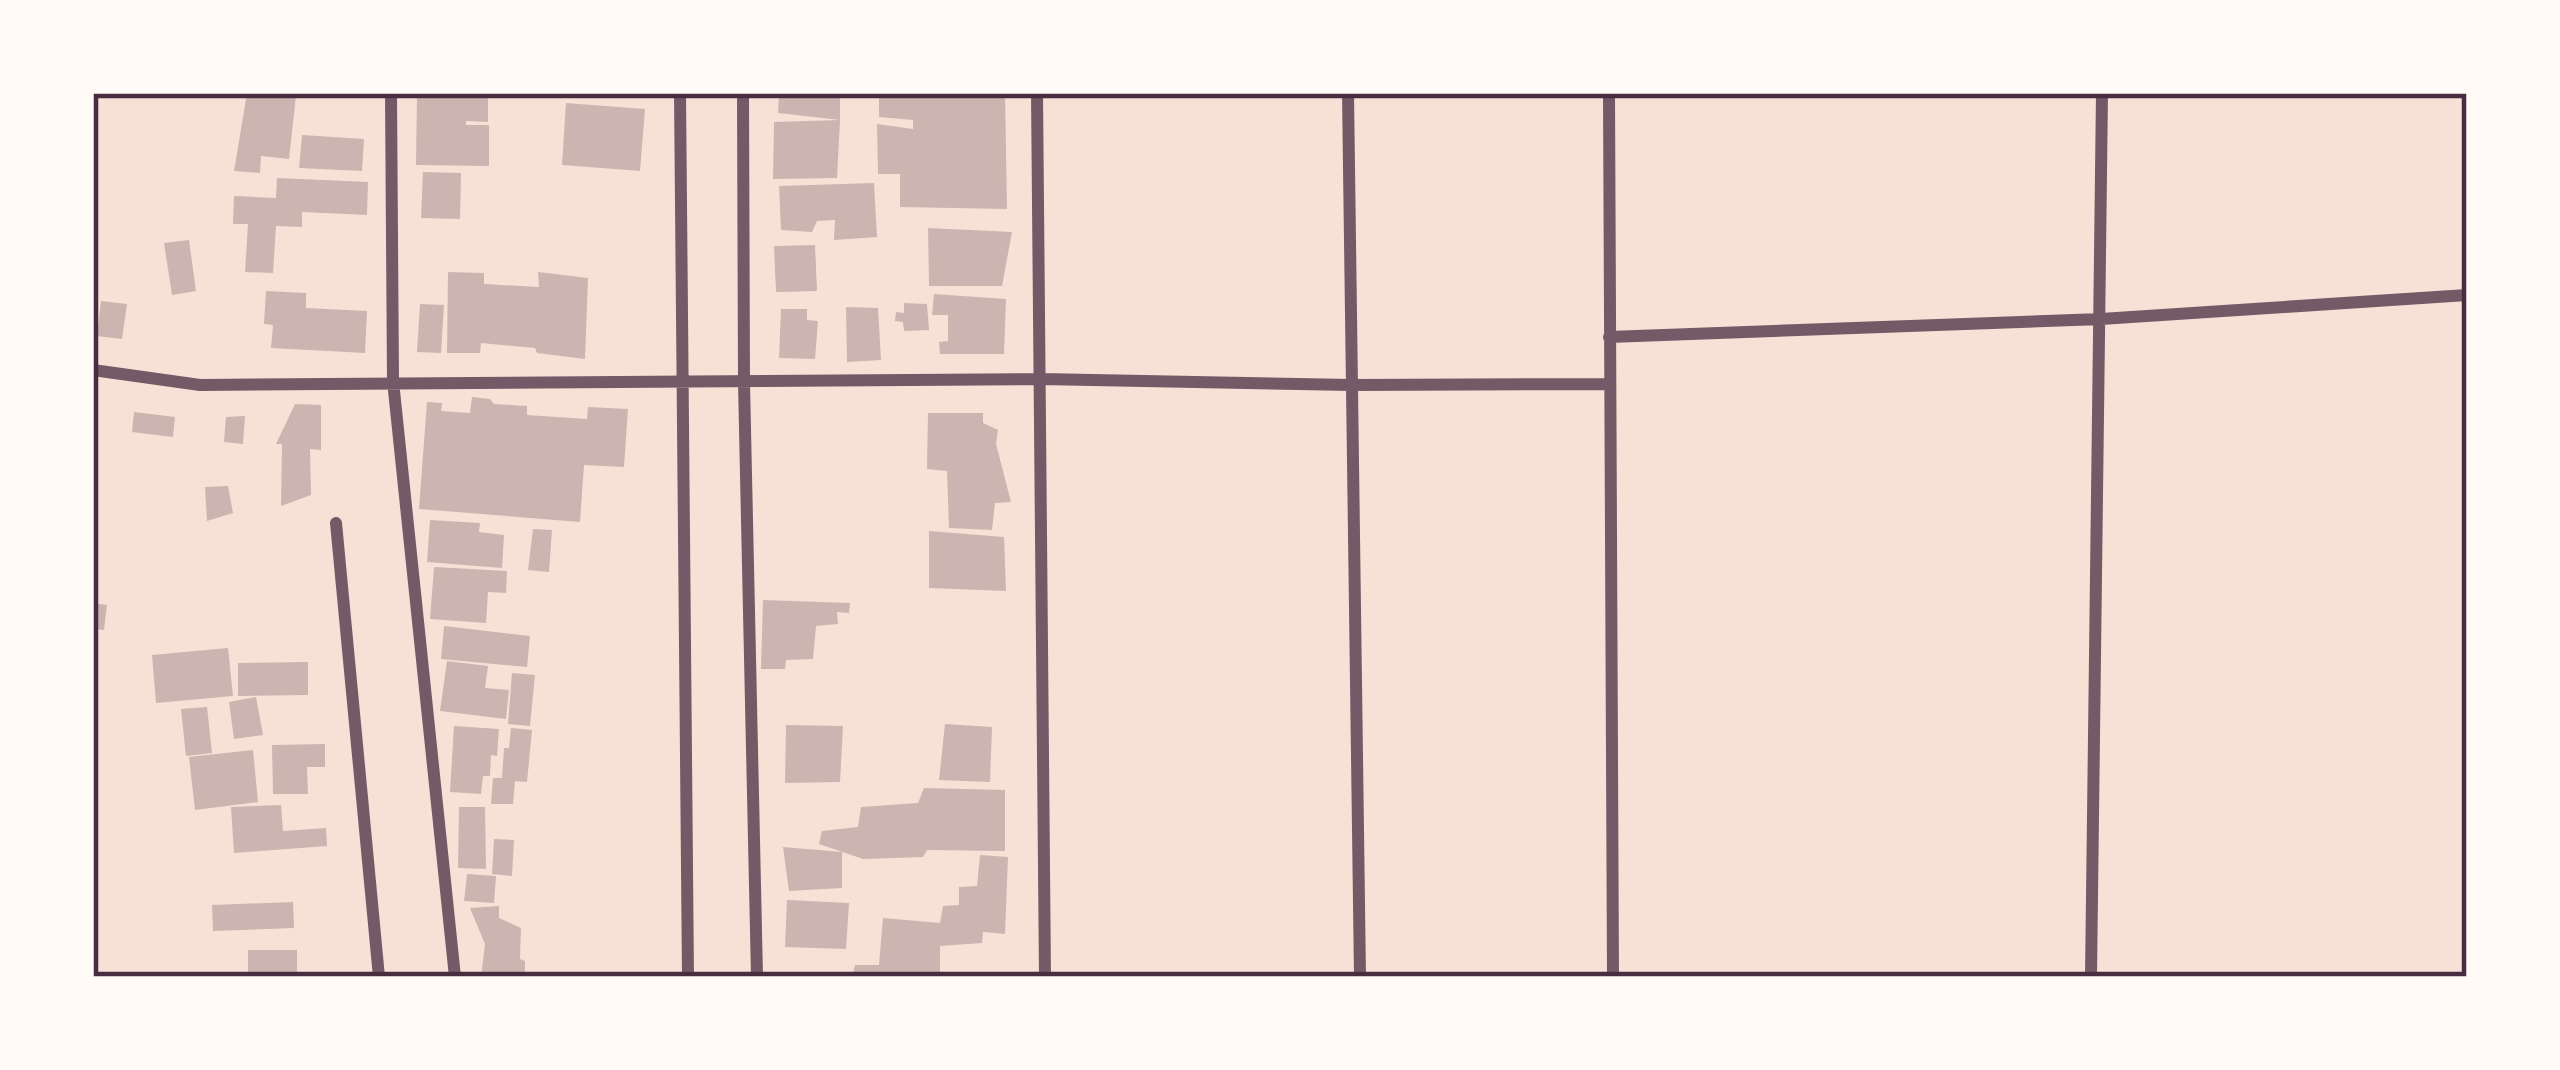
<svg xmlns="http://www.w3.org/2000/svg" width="2560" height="1070" font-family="Karla,sans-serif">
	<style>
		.building { fill: #ccb4b1 }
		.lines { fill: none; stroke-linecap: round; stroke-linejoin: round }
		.minor { stroke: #755966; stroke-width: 12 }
		.neatline { fill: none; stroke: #4a2c40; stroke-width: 4.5 }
	</style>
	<rect width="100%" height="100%" fill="#f7e1d7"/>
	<path class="building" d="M247,93l49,3 -7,63 -28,-3 -1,17 -26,-2z
		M417,93h94v5h-23v24l-22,-1v4h23v41l-73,-1z
		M779,93h61v27l-62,-7z
		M879,93h126l2,116 -107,-2v-33h-22l-1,-50 36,5v-9l-34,-3z
		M566,103l79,6 -5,62 -78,-6z
		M840,120l-3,58 -64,1 1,-57z
		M302,135l62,4 -2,32 -63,-3z
		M423,172l38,1 -1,46 -39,-1z
		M277,178l91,4 -1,33 -65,-3v15l-26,-1 -3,47 -28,-1 3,-48h-15l1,-28 42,2z
		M874,183l3,54 -43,3 1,-20 -18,1 -5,11 -31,-2 -2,-44z
		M928,228l84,4 -10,54h-73z
		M189,240l7,51 -24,4 -8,-52z
		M815,245l2,46 -41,1 -2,-46z
		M448,272l36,1v11l55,3 -1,-15 50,6 -3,81 -48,-6 -2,-5 -54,-5 -1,10h-33z
		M266,291l40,2v15l61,3 -2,42 -94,-5 2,-23 -9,-1z
		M934,294l72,5 -2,55h-64l-1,-12 9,-1v-26h-16z
		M101,301l26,3 -5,35 -25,-3z
		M904,303l23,1 2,26 -25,1 -1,-9 -8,-1 1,-9 8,1z
		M420,304l24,1 -3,48 -24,-1z
		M846,307l32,1 3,52 -34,2z
		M781,309h26v11l11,1 -3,38 -36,-1z
		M472,397l18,2 4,5 33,2v9l60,4 1,-12 40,2 -4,58 -40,-2 -4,57 -161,-13 8,-107 15,1 -1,8 29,2z
		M295,404l26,1v45l-11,-1 1,46 -30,11 1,-62h-6z
		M134,412l41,5 -2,20 -41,-5z
		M928,413h55v10l15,7 -2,14 15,58 -16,1 -3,27 -43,-2 -2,-57 -20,-2z
		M245,416l-2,28 -19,-2 2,-25z
		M228,486l5,27 -26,8 -2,-34z
		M430,520l50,3 -1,9 25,3 -2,33 -75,-6z
		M533,529l19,1 -3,42 -21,-2z
		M929,531l75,6 2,54 -77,-3z
		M434,567l73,4 -1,22 -18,-1 -2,31 -56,-4z
		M763,600l87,3 -1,10 -12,-1 1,12 -22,2 -3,33 -27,1 -1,9h-24z
		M93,603l14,2 -3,25 -11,-1z
		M444,626l86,10 -3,31 -86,-8z
		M228,648l5,48 -77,7 -4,-48z
		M447,661l41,5 -3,22 24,2 -3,29 -66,-8z
		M308,662v33l-70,1v-33z
		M512,673l23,2 -5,51 -22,-2z
		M256,697l7,38 -29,4 -5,-37z
		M207,707l5,46 -26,3 -5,-47z
		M945,724l47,3 -2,55 -51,-2z
		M786,725l57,1 -3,56 -55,1z
		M454,726l45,3 -2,27 -6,-1 -1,21h-7l-2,18 -31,-2z
		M511,728l21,2 -5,52 -12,-1 -2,23h-22l2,-26h9l2,-30h5z
		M325,744v23h-18l1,27h-35l-1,-49z
		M253,750l5,52 -63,8 -6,-53z
		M924,788l81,2v61l-78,-1 -4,7 -60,2 -44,-15 3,-13 36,-4 3,-20 57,-4z
		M281,805l2,26 43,-3 1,18 -93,7 -3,-46z
		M459,807h26l1,62 -28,-1z
		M494,839l20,1 -2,36 -20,-2z
		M783,847l59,5v36l-53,3z
		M980,855l28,2 -3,77 -22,-2 -1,11 -42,3v31h-88l3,-12h24l4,-47 57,5 3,-17 16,-1v-18l18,-1z
		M467,874l29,2 -2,27 -30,-2z
		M787,900l62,3 -3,46 -61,-2z
		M293,902l1,26 -81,3 -1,-26z
		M499,906v12l22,10 -1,31 5,2v16h-44l4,-33 -15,-36z
		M248,950h49v22l-49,1z"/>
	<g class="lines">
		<path class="minor" d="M391,93l2,288 62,596
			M680,93l8,884
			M743,93l1,290 13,594
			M1037,93l8,884
			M1348,93l12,884
			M1609,93l4,884
			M1609,337l492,-18 366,-24
			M93,370l107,15 841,-6 311,6 257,-1
			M336,523l43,454
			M2091,977l11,-884"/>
	</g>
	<rect width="2560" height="1070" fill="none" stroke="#fffaf5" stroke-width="192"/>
	<rect x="96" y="96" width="2368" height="878" class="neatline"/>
</svg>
